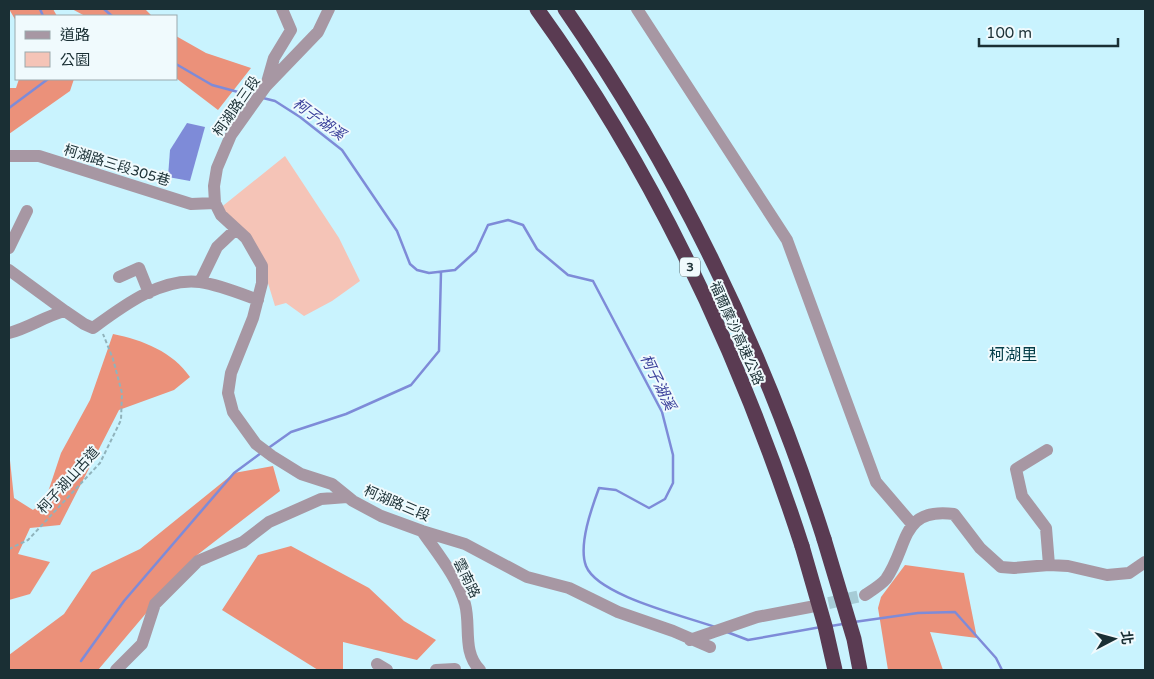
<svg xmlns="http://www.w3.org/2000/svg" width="1154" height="679" font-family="'Varela Round','Noto Sans TC',sans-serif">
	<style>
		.green { fill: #f5c4b7 }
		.forest { fill: #eb917a }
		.water { fill: #7e8bd8 }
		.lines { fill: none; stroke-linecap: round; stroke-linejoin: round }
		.stream { stroke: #7e8bd8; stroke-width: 2.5 }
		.minor-tunnel { stroke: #a6ccd6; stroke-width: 12; stroke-dasharray: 12 6; stroke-linecap: butt }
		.path { stroke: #90b3bc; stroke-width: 2; stroke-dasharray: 4 2.5; stroke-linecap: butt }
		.minor { stroke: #a797a3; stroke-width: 12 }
		.highway { stroke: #5a3b52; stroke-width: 15 }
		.highway-bridge { stroke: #5a3b52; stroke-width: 15 }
		.labels { text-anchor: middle; stroke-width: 4; stroke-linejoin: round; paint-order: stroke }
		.shield { fill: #f0fafd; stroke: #5a6c70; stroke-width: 1 }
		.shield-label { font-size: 12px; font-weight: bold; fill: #1a2f34 }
		.street-label { font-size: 14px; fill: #1a2f34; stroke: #f0fafd }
		.water-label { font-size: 15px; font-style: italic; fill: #3c429c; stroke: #f0fafd }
		.quarter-label { font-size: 16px; fill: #043d48; stroke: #f0fafd }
	</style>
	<rect width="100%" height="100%" fill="#c9f3fe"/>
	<path class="green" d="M285,156l54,82 21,43 -28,20 -28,15 -18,-13 -11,3 -11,-36 -45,-61z"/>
	<path class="forest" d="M9,9h44l4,7h-41v5z
		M72,9h73l7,7h-67z
		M176,36l30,17 45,15 -33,42 -42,-32z
		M19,79h55l-4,12 -61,43v-46h7z
		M113,334c30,6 60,18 77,43l-16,13 -55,20 -59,115 -30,3 -12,26 32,8 -20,32 -21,6v-149l5,47 19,12 12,-9 16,-48 29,-53z
		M273,466l7,25 -88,68 -94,111h-89v-15l55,-41 28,-42 48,-23 94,-76z
		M291,546l78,42 35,33 32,19 -19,20 -74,-18v28h-25l-96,-60 36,-55z
		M905,565l59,8 13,65 -47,-6 13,38h-55l-10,-62 3,-11z"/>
	<path class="water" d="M187,123l18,4 -15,54 -22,-4 2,-27z"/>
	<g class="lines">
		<path class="stream" d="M40,9l3,7
			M104,9l8,7
			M176,64l36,21 41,11
			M263,98l12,3 25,16 42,33 55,81 13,33 7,6 12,3 26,-3 21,-19 12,-26 20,-5 15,5 14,24 31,26 25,6 69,131 11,43v28l-8,16 -16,9 -33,-18 -17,-2c-7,19 -21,57 -13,78 12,30 99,50 129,61
			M9,108l39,-29
			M267,449l24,-17 55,-18 65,-29 28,-34 2,-79
			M854,622l64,-9 37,-1 41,46 6,12
			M831,626l12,-2
			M727,632l21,8 73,-13
			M81,661l43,-60 110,-128 27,-20"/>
		<path class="minor-tunnel" d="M811,607l54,-12"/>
		<path class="path" d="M9,549l19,-9 72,-77 21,-43 1,-27 -9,-34 -10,-25"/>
		<path class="minor" d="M329,9l-11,23 -52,54 -35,49 -14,33 -3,18 1,17 6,12 25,23 16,28v17l-9,35 -22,55 -3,20 5,19 23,32 16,12 29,18 31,10 21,17 28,15 41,15 43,13 62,33 42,11 49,24 55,19 37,16
			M637,9l150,231 89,242 36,42
			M266,86l8,-28 17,-28 -9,-21
			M9,156h30l152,48 24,-1
			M9,248l18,-37
			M9,270l56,41
			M119,277l20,-9 10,25
			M200,282l17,-35 18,-17
			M9,333c20,-5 36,-17 56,-22l19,13 9,4c30,-22 68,-51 107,-46 20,3 39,11 58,18
			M1047,450l-31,19 6,27 24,32 3,37
			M422,531c15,22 36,47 43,73 6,22 -3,48 15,66
			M865,595c6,-4 16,-10 21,-16 23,-33 14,-72 68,-65l26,34 21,19 13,1 35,-3 19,1 39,9 22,-2 16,-11
			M690,640l67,-23 53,-10
			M377,664l10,6
			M116,670l26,-26 13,-40 43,-43 45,-19 26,-20 52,-23 26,-2
			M436,670l19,-1"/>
		<path class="highway" d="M537,9c117,162 203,346 265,537
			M565,9c112,162 199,342 259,530"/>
		<path class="highway-bridge" d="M824,539l30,100 6,31
			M802,546l23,80 10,44"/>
	</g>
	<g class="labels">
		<rect class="shield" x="680" y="257.5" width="20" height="19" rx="4"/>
		<g class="shield-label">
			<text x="690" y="271">3</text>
		</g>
		<g class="street-label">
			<text transform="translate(236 106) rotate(-55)" y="5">柯湖路三段</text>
			<text transform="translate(117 165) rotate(17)" y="5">柯湖路三段305巷</text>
			<text transform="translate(737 333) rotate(66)" y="5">福爾摩沙高速公路</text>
			<text transform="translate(68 480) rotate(-48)" y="5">柯子湖山古道</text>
			<text transform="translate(397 503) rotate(23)" y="5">柯湖路三段</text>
			<text transform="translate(467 578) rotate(64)" y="5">雲南路</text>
		</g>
		<g class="water-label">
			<text transform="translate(319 119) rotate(36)" y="5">柯子湖溪</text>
			<text transform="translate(658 382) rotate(64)" y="5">柯子湖溪</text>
		</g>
		<g class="quarter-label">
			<text x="1013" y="360">柯湖里</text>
		</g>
	</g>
	<rect width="1154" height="679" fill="none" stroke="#1a2f34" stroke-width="20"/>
	<rect x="15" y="15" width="162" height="65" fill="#f0fafd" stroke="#9aa9ad"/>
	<rect x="25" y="31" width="25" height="8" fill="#a797a3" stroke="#9aa9ad"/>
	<text x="60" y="40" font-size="15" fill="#1a2f34">道路</text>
	<rect x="25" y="52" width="25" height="15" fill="#f5c4b7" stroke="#9aa9ad"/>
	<text x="60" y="65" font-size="15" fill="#1a2f34">公園</text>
	<g transform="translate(1114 639) rotate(84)" stroke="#f0fafd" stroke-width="4" paint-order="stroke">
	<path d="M0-4L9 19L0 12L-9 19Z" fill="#1a2f34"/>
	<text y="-8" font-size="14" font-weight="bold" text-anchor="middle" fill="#1a2f34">北</text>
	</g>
	<path d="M979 38v8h139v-8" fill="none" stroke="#1a2f34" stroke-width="2.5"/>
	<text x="986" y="38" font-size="15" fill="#1a2f34" stroke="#f0fafd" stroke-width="4" paint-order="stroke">100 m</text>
</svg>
